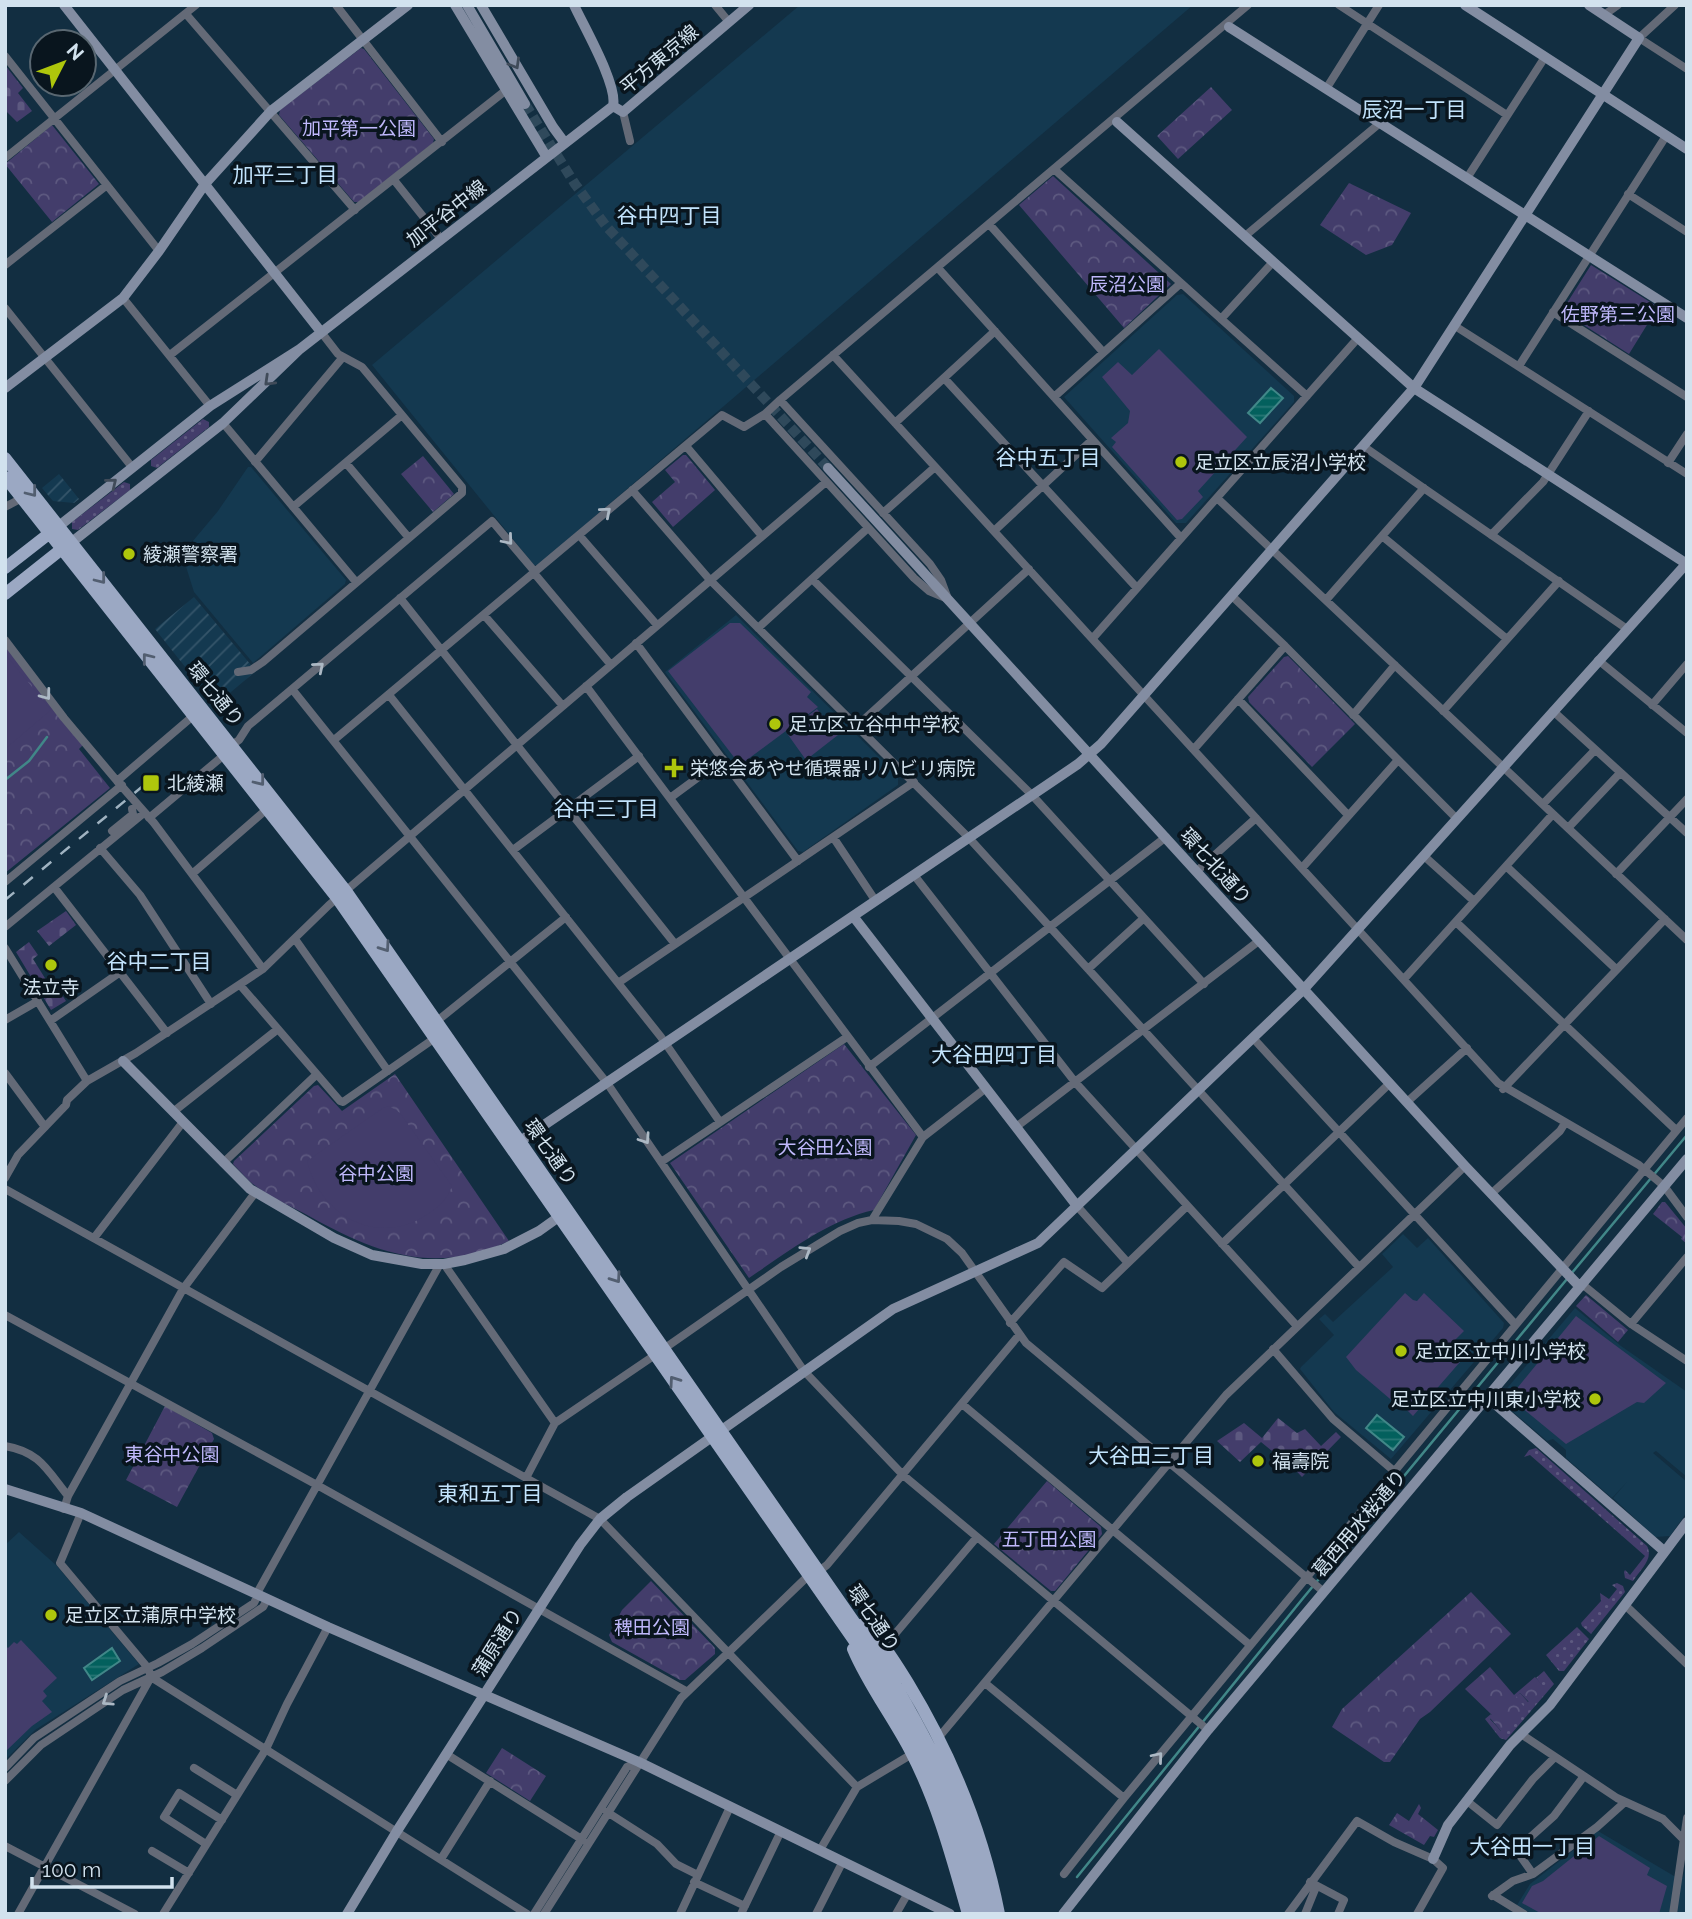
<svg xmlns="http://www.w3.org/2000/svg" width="1692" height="1919" font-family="Raleway,'Noto Sans JP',sans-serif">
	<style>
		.built { fill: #143950 }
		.industrial { fill: url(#industrial-furrows) }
		.grass { fill: url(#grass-dots) }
		.cemetery { fill: url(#cemetery-stones) }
		.park { fill: url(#park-crowns) }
		.pitch { fill: #433d6b }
		.water { fill: url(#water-rules); stroke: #418788; stroke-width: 2 }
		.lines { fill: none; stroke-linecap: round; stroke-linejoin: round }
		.stream { stroke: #418788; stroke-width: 2.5 }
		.secondary-tunnel { stroke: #2f495b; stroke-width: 10; stroke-dasharray: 10 5; stroke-linecap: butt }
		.street { stroke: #646a77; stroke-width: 8 }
		.secondary { stroke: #838da2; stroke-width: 10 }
		.primary { stroke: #9ba8c3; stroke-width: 12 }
		.rail { stroke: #a0b3c1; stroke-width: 2.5; stroke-dasharray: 12 12; stroke-linecap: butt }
		.oneway { stroke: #404b59 }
		.oneway2 { stroke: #525e70 }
		.oneway3 { stroke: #acb8c4 }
		.poi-dot { fill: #aec60c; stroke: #09151e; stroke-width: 2.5 }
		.labels { text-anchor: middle; stroke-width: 7; stroke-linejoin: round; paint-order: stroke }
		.street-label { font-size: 19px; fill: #d2e2ee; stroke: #09151e }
		.park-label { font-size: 19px; fill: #bfb8fb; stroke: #09151e }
		.poi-label { font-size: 19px; fill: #d2e2ee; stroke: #09151e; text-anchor: start }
		.neighbourhood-label { font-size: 21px; fill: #c2e3fc; stroke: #09151e }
	</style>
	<defs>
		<pattern id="industrial-furrows" width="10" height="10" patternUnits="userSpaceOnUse" patternTransform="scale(1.75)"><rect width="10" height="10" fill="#143950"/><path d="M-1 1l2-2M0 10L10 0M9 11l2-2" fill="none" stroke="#35556a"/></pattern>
		<pattern id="grass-dots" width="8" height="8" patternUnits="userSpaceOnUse" patternTransform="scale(1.75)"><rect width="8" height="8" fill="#433d6b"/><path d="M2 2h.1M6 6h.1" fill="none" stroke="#5d5980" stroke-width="1.8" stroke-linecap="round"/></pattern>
		<pattern id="cemetery-stones" width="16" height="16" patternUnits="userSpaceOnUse" patternTransform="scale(1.75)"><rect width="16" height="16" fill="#433d6b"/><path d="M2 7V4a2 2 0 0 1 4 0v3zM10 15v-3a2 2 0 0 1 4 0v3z" fill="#5d5980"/></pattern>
		<pattern id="park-crowns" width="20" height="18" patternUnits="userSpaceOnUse" patternTransform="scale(1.75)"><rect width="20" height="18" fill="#433d6b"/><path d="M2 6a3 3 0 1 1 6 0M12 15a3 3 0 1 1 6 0" fill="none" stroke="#5d5980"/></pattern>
		<pattern id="water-rules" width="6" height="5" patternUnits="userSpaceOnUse" patternTransform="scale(1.75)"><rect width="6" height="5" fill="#03605d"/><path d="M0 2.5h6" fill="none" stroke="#277675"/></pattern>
	</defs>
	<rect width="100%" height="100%" fill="#122e41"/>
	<path class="built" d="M800,5h393l-655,560h-4l-162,-200z
		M1183,294l111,102v6l-108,121h-10l-112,-126 113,-102z
		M248,467h3l95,113 -1,4 -92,79 -59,-71 -12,-38 36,-43z
		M736,615l162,161v9l-95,67 -5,-1 -133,-179z
		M1403,1234l14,14 11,-10 76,85 -1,5 -112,131 -57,-47 -34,-43 1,-2 33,-32 -15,-16 6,-5 8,8 60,-55 -11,-13z
		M1575,1308l46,38 66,46v85l-31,-26 -3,2 34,29v30l-17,24 -15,1 -42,-39 14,-16 -15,16 -46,-40v-8l-13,-11 -6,2 -42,-36 -2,-12z
		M19,1532l38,34 82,98 -104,66 -30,30v-215z
		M1598,1831l76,45 9,2 4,-20v56h-155l-15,-9 13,-21z"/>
	<path class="industrial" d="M59,474l20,25 -5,4 -21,-2 -11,-13z
		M194,597l62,74 -37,31h-6l-58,-73z"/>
	<path class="grass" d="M203,419l6,3v5l-52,41 -6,-2v-6z
		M124,482l6,2v6l-52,40 -6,-1v-7z
		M1536,1448l111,98c7,13 -7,24 -14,35l-8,-3 -1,-6 1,-2 5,5 15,-19 -115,-101 -6,2 5,-7z
		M1617,1583l6,3 2,6 -34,42 -9,-8 -1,-3 20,-22 -1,-8 9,6 8,-10 -5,-4z
		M1577,1627l12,12 -25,32h-5l-13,-16z
		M1544,1671l10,13 -48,56 -6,-2 -15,-19 6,-5 2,2 -3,3 11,12 14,-34 5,-4 8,9 16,-14 -8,-10z"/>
	<path class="cemetery" d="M5,65l18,23 -5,5 14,18 -15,11 -12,-12z
		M66,911l10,14 -27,21 -12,-15z
		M29,942l9,13 -5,4 15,24 5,-2 13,20 -15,9 -35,-58z
		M1278,1418l19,15 8,-4 16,17 15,-14 5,5 -39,40 -17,-18 -2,1 -22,-18 -21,20 -23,-21 27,-18 18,15z"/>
	<path class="park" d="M361,48l3,1 70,90 -1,4 -74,59h-5l-75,-87 1,-5z
		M1211,87l21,23 -54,49 -21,-23z
		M52,125l47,59 -47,38 -47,-58z
		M1053,176l118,108 -47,44 -105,-123z
		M1349,183l62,30 -19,32 -26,10 -46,-30z
		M1591,265l67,42 -29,47 -67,-43z
		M683,455h3l29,35 -42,37 -21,-25 23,-20 -10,-12z
		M423,456l31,38 -21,18 -32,-38z
		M5,645l78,100 -4,4 31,39 -105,85z
		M1288,656l67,68 -43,43 -63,-65 -1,-5 36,-40z
		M844,1044l72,91 -42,75c-45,10 -87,42 -125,68l-79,-115z
		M395,1074l114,167c-74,35 -134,12 -200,-25 -17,-9 -37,-18 -52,-29 -9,-6 -16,-15 -24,-23l1,-3 80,-75 4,-1 24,26z
		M1662,1202h3l22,27v15l-6,-5 1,-2 -29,-23z
		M1586,1295l42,35 -10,12 -42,-36z
		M165,1406l47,27 2,6 -37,68 -51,-27z
		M1047,1481l54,46 1,7 -47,57h-4l-57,-47z
		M651,1581l64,67v6l-30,26h-5l-68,-38 -3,-7 13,-25z
		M1471,1592l40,42 -81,78 -10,7 -30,43h-6l-52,-35 10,-18z
		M1490,1667l24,28 21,-18 10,11 -16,14 -9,-9 -4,4 9,11 -19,24 -5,-1 -11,-13 2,-3 -27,-26z
		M502,1748l44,28 -16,25 -44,-28z
		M1419,1804l2,4 -3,6 20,16 -4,7 -4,-1 -6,9 -35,-20 8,-12 12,8z"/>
	<path class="pitch" d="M1159,349l88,88 -49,54 5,6 -21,22 -5,1 -65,-73 4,-5 -5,-4 17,-15 2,-12 -28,-34 16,-15 14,13z
		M730,623h10l71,69 -4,5 11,10 -78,58 -72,-94z
		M5,654l46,56 -46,39z
		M817,709l21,26 -32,25 -20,-28z
		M389,1106l11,7 52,73c-4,12 -13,21 -24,28 -50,34 -108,2 -121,-53l76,-53z
		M1405,1293l8,7 4,1 7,-8 40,38 -18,18 14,13 -47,54 -14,-14 -3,2 -40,-34 -10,-13z
		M1576,1316l90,67 -22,20 -7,-1 -71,42 -51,-42 -1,-10z
		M21,1640l36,38 -14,13 4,5 -5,5 10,11 -20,14 -27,26v-107l3,3 6,-6 3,2z
		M1599,1836l51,32 -3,7 20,11 -8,28h-117l-20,-11 10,-17 11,-5z"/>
	<path class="water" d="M1271,388l12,10 -23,25 -12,-10z
		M1377,1415l27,22 -11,13 -27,-22z
		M112,1648l8,13 -28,19 -8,-12z"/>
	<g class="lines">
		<path class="stream" d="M5,780l24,-19 18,-24
			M1571,1274l116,-139
			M1077,1877l227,-280 263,-318"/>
		<path class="secondary-tunnel" d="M525,104l50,80 31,42 222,242"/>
		<path class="street" d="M336,5l106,137
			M715,5l14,17
			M1339,5l168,110
			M1675,5l-36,33 48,31
			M186,14l169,196
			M1604,15l14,-10
			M5,56l154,195
			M1326,89l53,-84
			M623,112l7,29
			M5,158l191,-153
			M1054,169l253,227
			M1467,178l78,-121
			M394,180l47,59
			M1628,194l59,38
			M989,224l114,128
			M1245,236l135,-113
			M5,265l102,-80
			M938,268l243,270
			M123,298l87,108
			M5,308l127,159
			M1553,312l134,85
			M1221,319l52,-57
			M1455,326l232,148
			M170,355l335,-264
			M833,355l665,728 141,82 25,21 23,31
			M1519,366l147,-230
			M944,378l193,210
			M1054,397l127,-114
			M780,400l468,-395
			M780,400l150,164 11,16 7,19 -19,-8 -15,-13 -149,-164z
			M223,423l133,159
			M895,423l100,-92
			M686,446l76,90
			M1363,446l264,183
			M255,462l88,-105
			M346,463l63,75
			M1668,463l19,-29
			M632,490l78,90 259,258 390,429
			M1217,498l470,442
			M5,507l17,-9
			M293,507l109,-92
			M883,513l52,-46
			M994,531l98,-91
			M579,535l78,90
			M1491,535l52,-53 46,-71
			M1382,536l125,103
			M534,573l77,92
			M812,579l220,216 172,189
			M1232,596l53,50 172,173
			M400,598l275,346
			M1326,600l98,-112
			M484,615l79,91
			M758,628l110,-100
			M1093,638l265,-300
			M5,640l59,78 53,63 76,-65
			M636,643l162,218
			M1598,660l89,73
			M238,672l13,-2 12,-8 199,-169v-6l-100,-120 -24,-13 -17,-22
			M586,686l337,451
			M292,689l315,394 197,288 99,104 305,255
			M389,695l272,342 59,85
			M1238,699l110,116
			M1652,705l35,-41
			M1443,711l116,-130
			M1553,711l134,122
			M1353,715l42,-50
			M857,726l172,-157
			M334,740l388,-325 22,12 21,-13
			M232,745l7,-5 9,-14 244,-205 43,51
			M1194,749l91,-103
			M117,781l37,42 109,146
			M670,798l53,-39
			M1543,804l52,-54
			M149,818l75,-63
			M1568,828l52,-55
			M112,831l21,-17 -1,-5
			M833,837l42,63
			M100,848l40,47 71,109
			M513,850l126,-94
			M1424,856l50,45
			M1506,866l110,103
			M1302,868l96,-108
			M1197,871l59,-53
			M192,874l75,-65
			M1616,874l71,-75
			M914,875l161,207 222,244
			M5,882l117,-97
			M54,887l113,146
			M1456,922l220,208
			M5,927l139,-114
			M295,939l93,132
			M5,948l82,133
			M1088,969l56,-51
			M1404,979l149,-165
			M618,983l296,-201
			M240,985l100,116 3,1 92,-64
			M5,1020l33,-19
			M50,1021l69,-48
			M437,1021l129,-104
			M1253,1038l262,286
			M869,1067l297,-230
			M5,1073l40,54
			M1503,1089l162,-170
			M1407,1102l60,-54
			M173,1112l105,-83
			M1016,1127l244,-187
			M661,1162l186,-125
			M223,1163l93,-88
			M5,1178l13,-23 48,-50 1,-5 20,-19 49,-28 127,-84 66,-64 497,-423
			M5,1189l595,330 257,268
			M1491,1194l69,-63 5,-8
			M1077,1206l51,57
			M872,1220l51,-83 63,-49
			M94,1238l89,-116
			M1222,1244l168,-161
			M444,1264l111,159
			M1582,1284l49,40 56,37
			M5,1315l312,170 369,206
			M1010,1323l54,-61 38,26 85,-82
			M1631,1324l56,-67
			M665,1348l116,-81 59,-36 18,-8 14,-3 27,1 17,3 31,15 15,14 64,90 298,249
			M1273,1349l60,70 61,52
			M962,1404l288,241
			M5,1446c35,6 42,24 63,50
			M526,1478l29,-55 100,-68
			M64,1509l4,-13 115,-207 72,-96
			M81,1513l-21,50 88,105 3,9 376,237
			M819,1571l8,-6 192,-230
			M256,1595l184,-331
			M1625,1605l62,59
			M884,1647l93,-110
			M985,1683l139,115
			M1521,1734l96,64 46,21 20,20
			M939,1737l287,-342 239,-229
			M446,1754l137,86
			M5,1768l29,-30 86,-57 38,-18 34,-19 62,-41 4,-8
			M194,1768l43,27
			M5,1781l36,-36 82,-55 39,-18 40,-24 61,-41 4,-7
			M1467,1801l30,24 36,-46 22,-22
			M607,1812l50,32 19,20 22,11
			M206,1844l-42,-27 15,-24 43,27
			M5,1846l130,68
			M820,1850l37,-63 55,-33
			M152,1851l37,22
			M441,1859l49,-78
			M1064,1874l60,-76 563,-680
			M1533,1874l-17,-24 38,-34 30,-40
			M694,1882l51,24
			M1310,1882l34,18 -6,14
			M1493,1895l31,19
			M1492,1896l21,-15 20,-7 64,-47 28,-25
			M18,1914l133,-237
			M163,1914l103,-165 21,-45 41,-77
			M534,1914l93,-147 11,-5
			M544,1914l137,-216 127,-122
			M680,1914l50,-107
			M741,1914l40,-83
			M816,1914l27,-53
			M896,1914l12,-21
			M1288,1914l69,-93 37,21 39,17 10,9 -26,46
			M1305,1914l11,-27
			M1673,1914l14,-96"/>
		<path class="secondary" d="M64,5l257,327
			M455,5l91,151
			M467,5l58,99
			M481,5l72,122 11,15
			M574,5c10,22 44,80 39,101
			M1465,5l222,144
			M1229,27l458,291
			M613,106l10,6 126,-107
			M1117,122l297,266 273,176
			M300,349l313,-243
			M5,388l118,-90 36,-47 46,-67 66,-73 137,-106
			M828,468l637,698 115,121
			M59,526l151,-120 90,-57 -77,74 -151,119
			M853,916l224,290
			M123,1061l127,128 84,49 38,17 50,9h22l21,-4 39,-11 35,-18 21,-15
			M513,1146l565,-382 23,-20 313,-356 225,-350 -50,-33
			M1487,1397l177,154
			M5,1489l76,24 247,114 311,135 311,152
			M1433,1859l15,-34 62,-80 40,-40 137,-183
			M347,1914l50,-83 183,-286 20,-26 27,-22 266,-188 145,-66 266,-254 383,-426
			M1063,1914l145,-184 479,-571"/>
		<path class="primary" d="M5,458l341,433 531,764c51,82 93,164 111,259
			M5,477l332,421 539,774c48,75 84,154 102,242
			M5,568l50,-39
			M5,594l63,-50
			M861,1625c21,14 34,37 47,58 43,71 75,149 91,231
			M853,1649c15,36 40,68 58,103 27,52 41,106 57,162"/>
		<path class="rail" d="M5,900l144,-119"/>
	</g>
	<defs><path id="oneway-chevron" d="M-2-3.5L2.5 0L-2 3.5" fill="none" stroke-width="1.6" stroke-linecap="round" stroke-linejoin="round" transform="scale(1.75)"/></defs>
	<g class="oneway">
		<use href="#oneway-chevron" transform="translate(515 64) rotate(60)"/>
		<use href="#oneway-chevron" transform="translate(269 381) rotate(136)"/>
		<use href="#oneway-chevron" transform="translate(112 483) rotate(-39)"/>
	</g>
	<g class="oneway2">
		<use href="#oneway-chevron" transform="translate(32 492) rotate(52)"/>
		<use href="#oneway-chevron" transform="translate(101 579) rotate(52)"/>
		<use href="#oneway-chevron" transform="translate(147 658) rotate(-128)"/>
		<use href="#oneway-chevron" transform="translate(260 781) rotate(52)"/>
		<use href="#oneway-chevron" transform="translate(385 947) rotate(55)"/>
		<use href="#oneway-chevron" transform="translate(616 1278) rotate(55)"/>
		<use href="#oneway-chevron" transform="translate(674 1381) rotate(-125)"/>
	</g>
	<g class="oneway3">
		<use href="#oneway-chevron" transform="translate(606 512) rotate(-41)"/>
		<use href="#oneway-chevron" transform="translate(508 540) rotate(50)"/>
		<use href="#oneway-chevron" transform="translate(319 667) rotate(-40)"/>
		<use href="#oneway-chevron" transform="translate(46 695) rotate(53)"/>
		<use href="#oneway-chevron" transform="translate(645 1139) rotate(56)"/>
		<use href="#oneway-chevron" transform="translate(806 1251) rotate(-32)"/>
		<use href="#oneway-chevron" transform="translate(107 1701) rotate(146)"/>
		<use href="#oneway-chevron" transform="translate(1158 1757) rotate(-50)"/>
	</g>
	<g class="poi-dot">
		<circle cx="1181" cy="462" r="7"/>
		<circle cx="129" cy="554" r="7"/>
		<circle cx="775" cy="724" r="7"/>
		<path d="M670.5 757.5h7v7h7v7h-7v7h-7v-7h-7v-7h7z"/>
		<rect x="142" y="774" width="18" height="18" rx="3.5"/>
		<circle cx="51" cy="965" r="7"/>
		<circle cx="1401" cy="1351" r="7"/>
		<circle cx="1595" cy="1399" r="7"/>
		<circle cx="1258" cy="1461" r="7"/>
		<circle cx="51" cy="1615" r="7"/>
	</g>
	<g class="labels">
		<g class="street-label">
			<text transform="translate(659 59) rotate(-40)" y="7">平方東京線</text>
			<text transform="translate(446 213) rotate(-38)" y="7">加平谷中線</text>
			<text transform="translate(216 694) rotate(51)" y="7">環七通り</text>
			<text transform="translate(1216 866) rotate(48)" y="7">環七北通り</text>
			<text transform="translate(551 1152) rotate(55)" y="7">環七通り</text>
			<text transform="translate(1359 1523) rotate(-50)" y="7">葛西用水桜通り</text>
			<text transform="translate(874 1618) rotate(56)" y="7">環七通り</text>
			<text transform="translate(497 1642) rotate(-58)" y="7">蒲原通り</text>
		</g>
		<g class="park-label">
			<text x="359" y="135">加平第一公園</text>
			<text x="1127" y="291">辰沼公園</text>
			<text x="1618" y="321">佐野第三公園</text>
			<text x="825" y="1154">大谷田公園</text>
			<text x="376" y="1180">谷中公園</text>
			<text x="172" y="1461">東谷中公園</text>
			<text x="1049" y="1546">五丁田公園</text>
			<text x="652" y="1634">稗田公園</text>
		</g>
		<g class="poi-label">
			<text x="1195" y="469">足立区立辰沼小学校</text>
			<text x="143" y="561">綾瀬警察署</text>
			<text x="789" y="731">足立区立谷中中学校</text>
			<text x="690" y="775">栄悠会あやせ循環器リハビリ病院</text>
			<text x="167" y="790">北綾瀬</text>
			<text x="51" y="994" text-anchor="middle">法立寺</text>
			<text x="1415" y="1358">足立区立中川小学校</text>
			<text x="1581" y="1406" text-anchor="end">足立区立中川東小学校</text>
			<text x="1272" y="1468">福壽院</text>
			<text x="65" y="1622">足立区立蒲原中学校</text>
		</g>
		<g class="neighbourhood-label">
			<text x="1414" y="117">辰沼一丁目</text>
			<text x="285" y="182">加平三丁目</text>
			<text x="669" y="223">谷中四丁目</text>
			<text x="1048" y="465">谷中五丁目</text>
			<text x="606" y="816">谷中三丁目</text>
			<text x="159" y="969">谷中二丁目</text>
			<text x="994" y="1062">大谷田四丁目</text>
			<text x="1151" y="1463">大谷田三丁目</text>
			<text x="490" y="1501">東和五丁目</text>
			<text x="1532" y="1854">大谷田一丁目</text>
		</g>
	</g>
	<rect width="1692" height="1919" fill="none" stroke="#d2e2ee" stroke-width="14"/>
	<g transform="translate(63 63) rotate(48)"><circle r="33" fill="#09151e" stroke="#596771" stroke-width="2"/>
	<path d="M0-5L12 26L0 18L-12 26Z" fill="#aec60c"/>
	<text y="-10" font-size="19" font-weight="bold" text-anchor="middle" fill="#d2e2ee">N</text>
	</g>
	<path d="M32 1877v10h140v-10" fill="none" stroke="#d2e2ee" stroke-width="3.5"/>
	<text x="42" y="1877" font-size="21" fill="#d2e2ee" stroke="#09151e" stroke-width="5" paint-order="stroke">100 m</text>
</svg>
